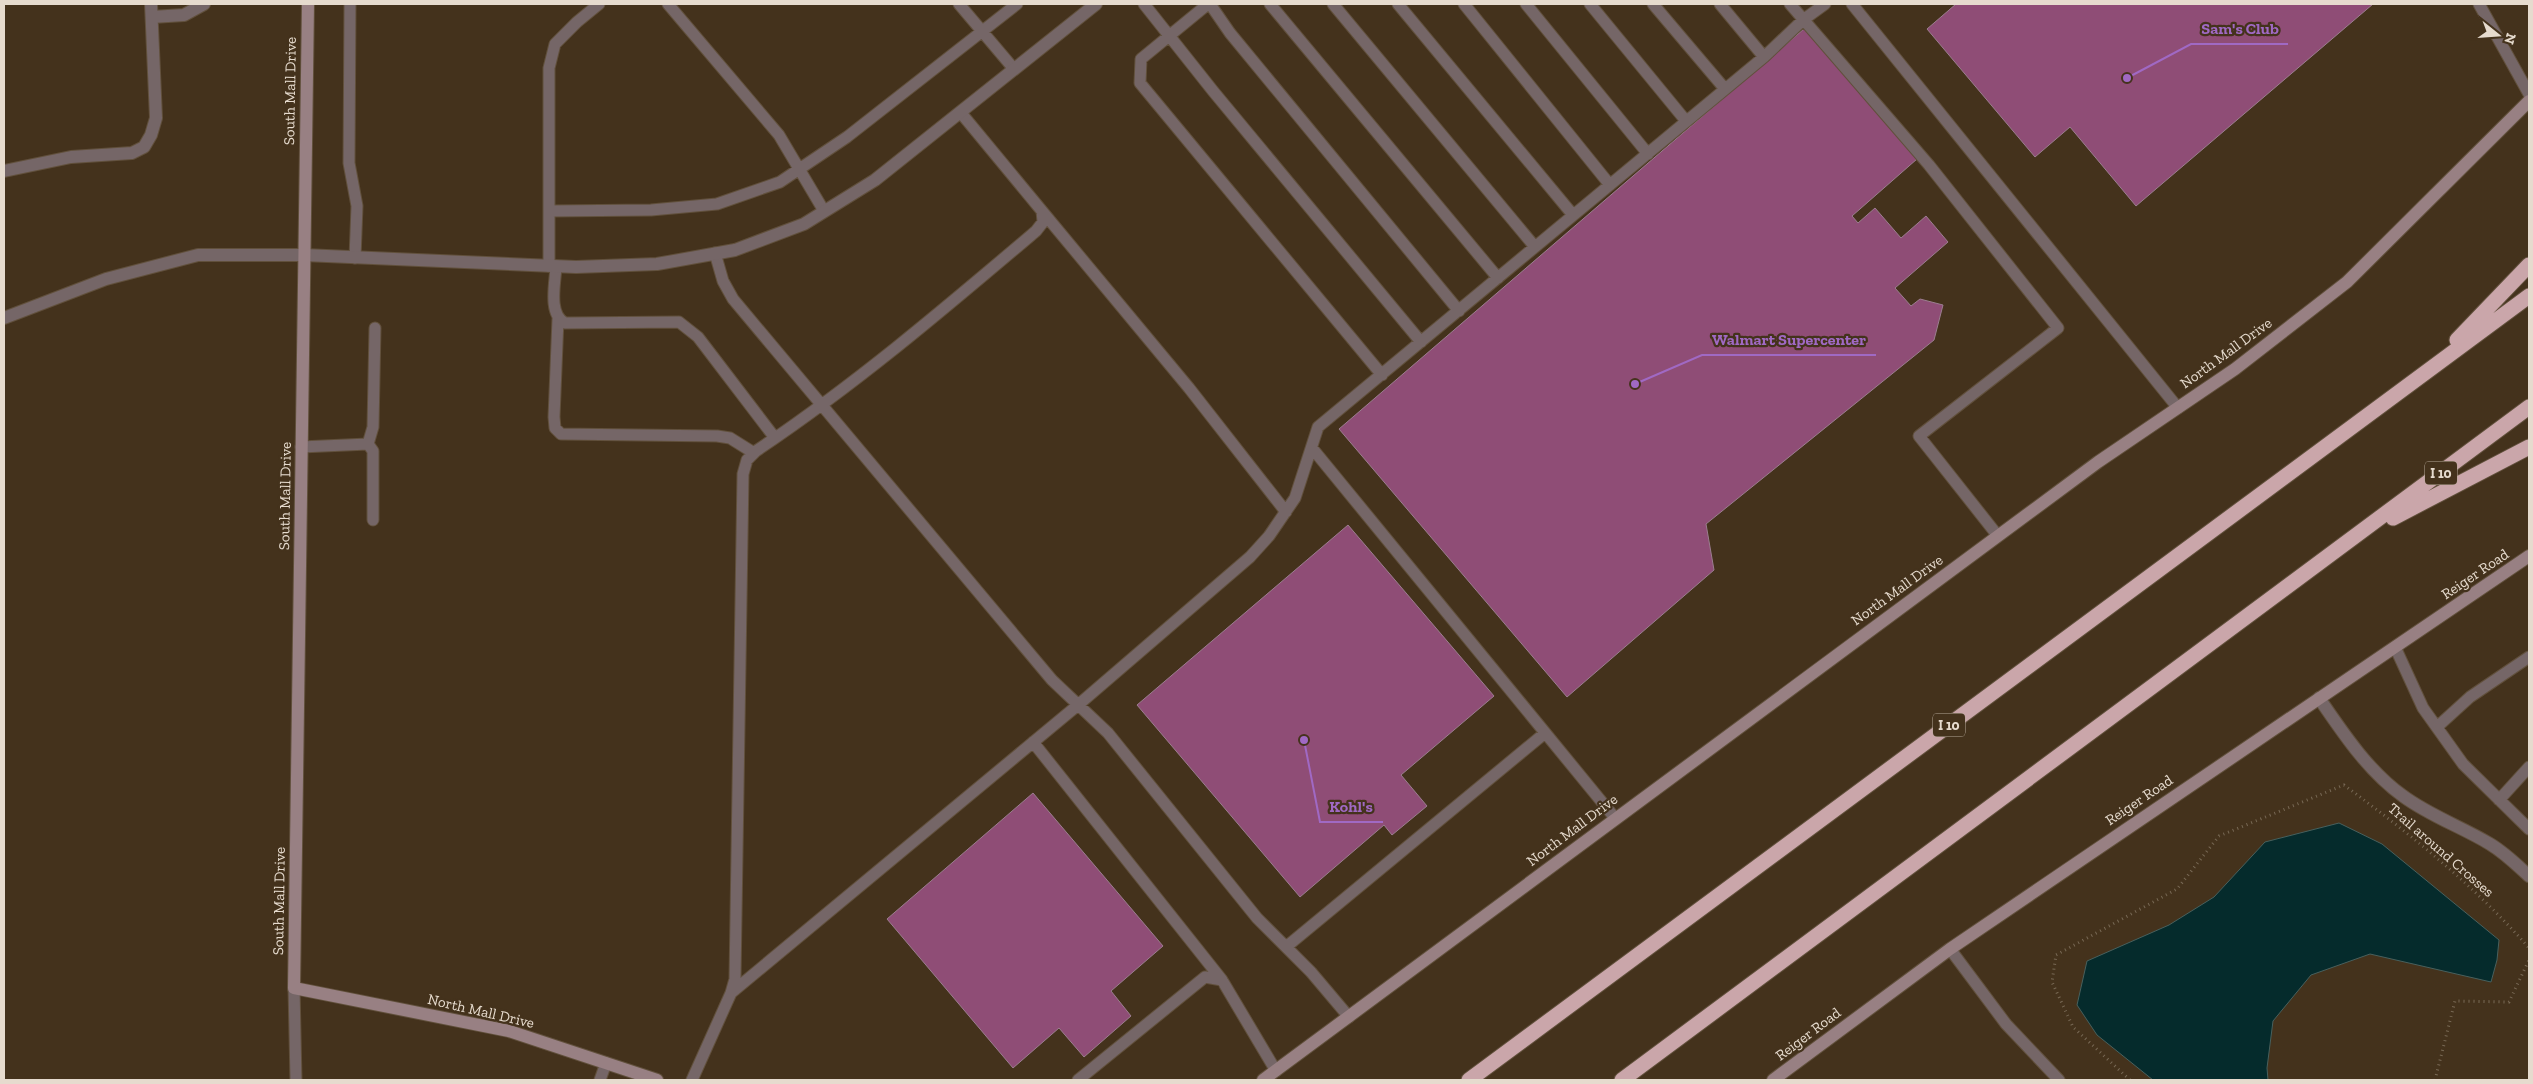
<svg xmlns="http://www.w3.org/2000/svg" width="2533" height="1084" font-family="'Zilla Slab',serif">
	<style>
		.water { fill: #052b2c; stroke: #48605d }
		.building { fill: #8f4d76; stroke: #9b7e8f }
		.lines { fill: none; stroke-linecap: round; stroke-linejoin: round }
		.lane-casing { stroke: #61503c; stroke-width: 13 }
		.street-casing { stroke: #61503c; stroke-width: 14 }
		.secondary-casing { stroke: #61503c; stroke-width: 14 }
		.highway-casing { stroke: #61503c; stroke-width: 17 }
		.path { stroke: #786955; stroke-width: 3; stroke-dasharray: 1 4; stroke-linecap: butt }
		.lane { stroke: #756667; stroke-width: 11 }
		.street { stroke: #756667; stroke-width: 12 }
		.secondary { stroke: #988083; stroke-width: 12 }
		.highway { stroke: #caa6aa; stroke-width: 15 }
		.labels { text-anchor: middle; stroke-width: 4.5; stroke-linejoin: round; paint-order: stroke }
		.shield { fill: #44321c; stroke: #b5a899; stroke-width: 1 }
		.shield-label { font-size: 14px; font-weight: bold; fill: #e6dbce }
		.street-label { font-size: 15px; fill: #e6dbce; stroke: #44321c }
		.leader { fill: none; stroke: #a069c4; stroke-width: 2 }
		.callout-dot { fill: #a069c4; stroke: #44321c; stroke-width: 2 }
		.callout-label { font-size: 16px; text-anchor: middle; font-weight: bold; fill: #a069c4; stroke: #44321c; stroke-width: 4.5; stroke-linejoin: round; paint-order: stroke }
	</style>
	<rect width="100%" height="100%" fill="#44321c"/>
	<path class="water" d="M2339,823l43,21 117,96 -2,20 -6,22 -121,-28 -59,21 -38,46 -6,47 1,12h-115l-56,-45 -20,-30 10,-44 82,-36 45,-28 51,-55z"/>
	<path class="building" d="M1956,4h417l-237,202 -66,-79 -35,30 -108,-128z
		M1805,28l112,131 -65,57 6,7 17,-15 26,30 25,-22 22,26 -53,46 16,18 9,-7 23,6 -9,35 -228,184 8,46 -147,127 -228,-268z
		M1348,525l146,171 -93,79 26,31 -35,29 -8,-10 -84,72 -163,-192z
		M1033,793l130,153 -52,45 20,25 -47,41 -25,-29 -46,40 -126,-149z"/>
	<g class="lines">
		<g class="lane-casing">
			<path id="lane" d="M350,4l-1,159 8,43 -2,52
				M668,4l111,131 45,76
				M959,4l55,65
				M1144,4l69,87 208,251
				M1208,4l-67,55 -1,24 242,292
				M1210,4l20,29 229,278
				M1270,4l228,274
				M1333,4l202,243
				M1398,4l175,211
				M1464,4l146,181
				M1526,4l122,150
				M1590,4l96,117
				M1653,4l72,85
				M1720,4l44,53
				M1790,4l139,161 129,163 -139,108 79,100
				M1852,4l326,404
				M2479,4l50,90
				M549,211l102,-1 66,-6 63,-22 67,-45 170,-133
				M1042,211l147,177 97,124
				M715,253l8,28 10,18 319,381 56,53 149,185 54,54 38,45
				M549,266v-198l6,-24 22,-22 22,-18
				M556,267c-1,17 -8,47 9,56l114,-1 19,15 77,101
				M558,319l-4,98 1,11 6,6 156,2 13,2 24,15
				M368,444l5,7v69
				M301,447l67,-3 5,-17 2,-99
				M1312,448l303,370
				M2395,647l28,61 40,56 66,65
				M2437,727l33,-30 59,-40
				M1033,742l189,238
				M2499,800l30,-33
				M1286,947l259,-214
				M1950,949l56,75 53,56
				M294,988l2,92
				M731,993l347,-288 172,-148 19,-21 26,-38 23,-71 446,-370 39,-37 22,-16
				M600,1080l6,-17
				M692,1080l39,-87 4,-14 8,-505 4,-14 9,-9c100,-67 188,-142 280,-220l7,-9 -1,-11 -81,-98
				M1078,1080l127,-103 17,3 54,91"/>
		</g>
		<g class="street-casing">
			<path id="street" d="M152,17l32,-2 20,-11
				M4,171l67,-14 61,-4 12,-6 7,-12 5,-17 -5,-114
				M4,318l102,-39 92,-24h106l272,12 81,-3 78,-14 69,-26 71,-44 221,-176
				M2319,698c24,35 49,73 84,98 27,20 59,31 87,48 15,9 27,21 39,32"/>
		</g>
		<g class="secondary-casing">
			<path id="secondary" d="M308,4l-14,984 215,43 148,49
				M1263,1080l835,-618 137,-93 112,-87 182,-181
				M1773,1080l177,-131 579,-393"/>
		</g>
		<g class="highway-casing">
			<path id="highway" d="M2457,340l72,-75
				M2393,518l136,-71
				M1469,1080l1060,-784
				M1622,1080l907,-673"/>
		</g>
		<path class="path" d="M2130,1080l-57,-53 -21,-45 4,-27 121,-66 42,-53 125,-51c66,49 131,101 185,163
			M2435,1080l20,-79 54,1 20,-42"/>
		<use href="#lane" class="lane"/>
		<use href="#street" class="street"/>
		<use href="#secondary" class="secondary"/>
		<use href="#highway" class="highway"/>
	</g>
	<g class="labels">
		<g class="shield">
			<rect x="2425" y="461.5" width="32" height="23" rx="4"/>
			<rect x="1933" y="713.5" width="32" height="23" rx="4"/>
		</g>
		<g class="shield-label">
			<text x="2441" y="478">I 10</text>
			<text x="1949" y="730">I 10</text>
		</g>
		<g class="street-label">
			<text transform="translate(290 91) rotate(-89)" y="5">South Mall Drive</text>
			<text transform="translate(2226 353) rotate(-36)" y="5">North Mall Drive</text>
			<text transform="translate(285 496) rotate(-89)" y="5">South Mall Drive</text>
			<text transform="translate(2475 574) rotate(-34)" y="5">Reiger Road</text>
			<text transform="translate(1897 590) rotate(-36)" y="5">North Mall Drive</text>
			<text transform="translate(2139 800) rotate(-34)" y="5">Reiger Road</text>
			<text transform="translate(1572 830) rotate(-37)" y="5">North Mall Drive</text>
			<text transform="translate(2441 850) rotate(41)" y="5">Trail around Crosses</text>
			<text transform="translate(279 901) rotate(-89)" y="5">South Mall Drive</text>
			<text transform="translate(481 1011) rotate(13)" y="5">North Mall Drive</text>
			<text transform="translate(1808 1034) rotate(-37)" y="5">Reiger Road</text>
		</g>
	</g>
	<path class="leader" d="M2127 78L2191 44H2288M1635 384L1702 355H1876M1304 740L1320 822H1383"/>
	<g class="callout-dot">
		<circle cx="2127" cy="78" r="5"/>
		<circle cx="1635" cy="384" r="5"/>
		<circle cx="1304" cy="740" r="5"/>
	</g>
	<g class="callout-label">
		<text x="2240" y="34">Sam's Club</text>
		<text x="1789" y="345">Walmart Supercenter</text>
		<text x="1351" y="812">Kohl's</text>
	</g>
	<rect width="2533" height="1084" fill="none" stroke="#e6dbce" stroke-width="10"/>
	<g transform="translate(2498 35) rotate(107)" stroke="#44321c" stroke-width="4" paint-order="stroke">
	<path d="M0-4L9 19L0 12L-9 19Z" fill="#e6dbce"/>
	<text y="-8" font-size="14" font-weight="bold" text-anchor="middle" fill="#e6dbce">N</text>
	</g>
</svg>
